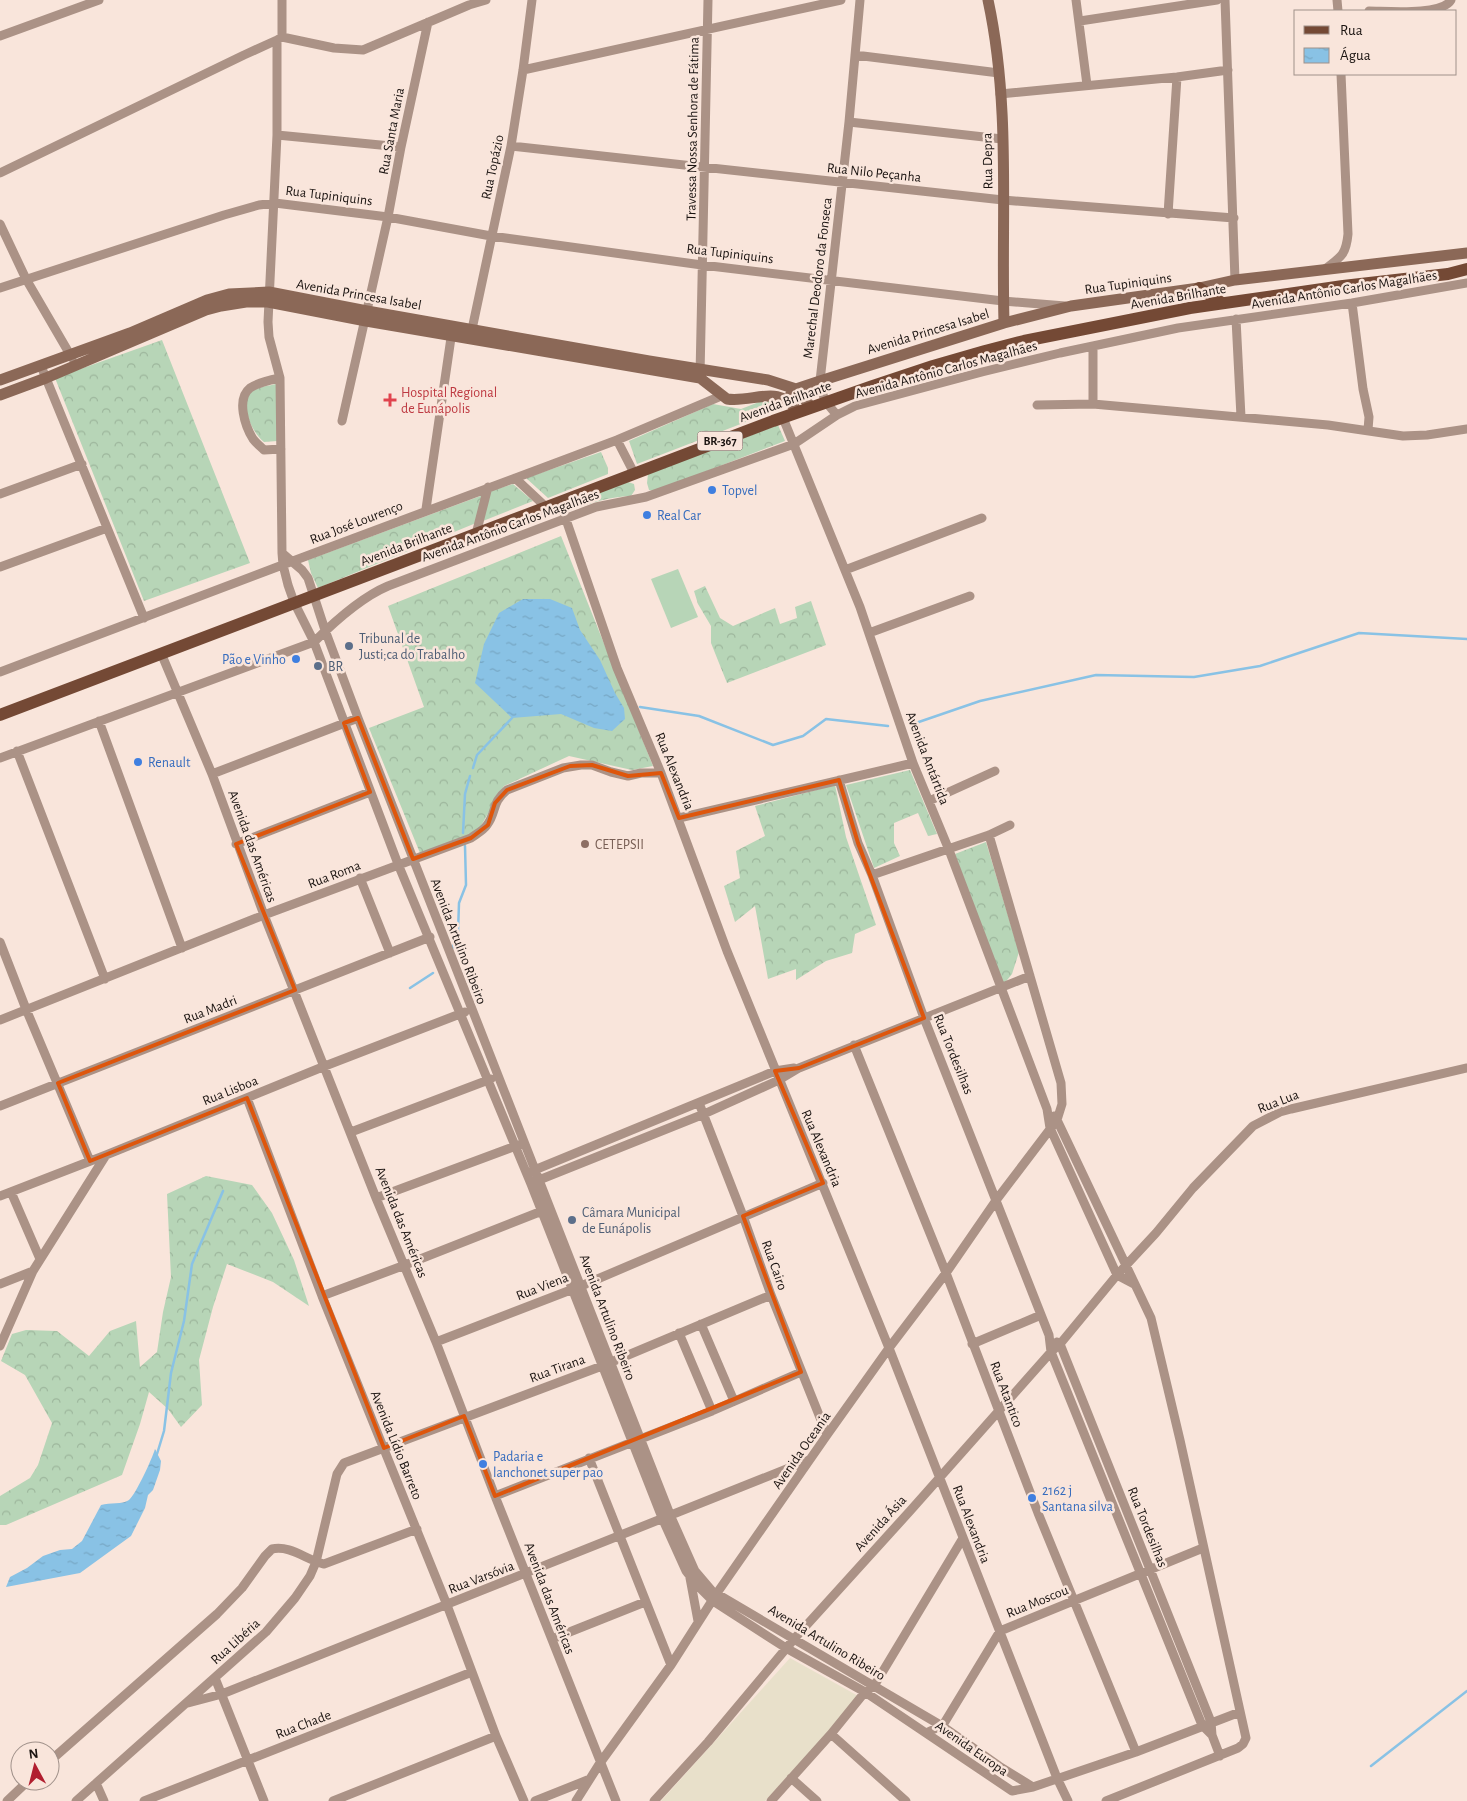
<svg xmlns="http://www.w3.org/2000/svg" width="1467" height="1801" font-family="'Alegreya Sans',sans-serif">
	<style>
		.industrial { fill: #e8e0ca }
		.forest { fill: url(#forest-crowns) }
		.pitch { fill: #b7d5b7 }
		.water { fill: url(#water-ripples) }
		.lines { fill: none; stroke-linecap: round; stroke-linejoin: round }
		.stream { stroke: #89c2e5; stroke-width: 2.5 }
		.street { stroke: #ab9286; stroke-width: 9 }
		.secondary { stroke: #8b6857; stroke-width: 11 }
		.primary { stroke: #744935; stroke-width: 12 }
		.marked { fill: none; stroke: #de560c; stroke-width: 4; stroke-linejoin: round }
		.health-dot { fill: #e0444e; stroke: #f9e5db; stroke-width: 2 }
		.shop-dot { fill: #3f7fe0; stroke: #f9e5db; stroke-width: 2 }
		.service-dot { fill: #5c6f8a; stroke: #f9e5db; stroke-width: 2 }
		.education-dot { fill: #8d6e63; stroke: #f9e5db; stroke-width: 2 }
		.labels { text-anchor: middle; stroke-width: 5; stroke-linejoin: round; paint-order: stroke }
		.shield { fill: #f9e5db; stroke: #5e534e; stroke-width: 1 }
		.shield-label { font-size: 12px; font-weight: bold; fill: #1b1411 }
		.street-label { font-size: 14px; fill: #1b1411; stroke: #f9e5db }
		.health-label { font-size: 14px; fill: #be3a42; stroke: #f9e5db; text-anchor: start }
		.shop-label { font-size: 14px; fill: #366cbe; stroke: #f9e5db; text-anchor: start }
		.service-label { font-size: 14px; fill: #4e5e75; stroke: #f9e5db; text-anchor: start }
		.education-label { font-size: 14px; fill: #785e54; stroke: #f9e5db; text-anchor: start }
	</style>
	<defs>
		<pattern id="forest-crowns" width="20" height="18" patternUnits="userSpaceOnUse" patternTransform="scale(1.25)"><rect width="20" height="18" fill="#b7d5b7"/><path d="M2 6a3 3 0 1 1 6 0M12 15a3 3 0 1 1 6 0" fill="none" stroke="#9db69c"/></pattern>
		<pattern id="water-ripples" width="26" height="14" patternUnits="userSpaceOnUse" patternTransform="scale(1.25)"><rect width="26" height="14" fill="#89c2e5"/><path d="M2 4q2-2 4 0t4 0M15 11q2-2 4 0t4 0" fill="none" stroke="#76a6c3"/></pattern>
	</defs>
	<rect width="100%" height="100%" fill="#f9e5db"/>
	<path class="industrial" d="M790,1658l70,39 -95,104h-104z"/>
	<path class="forest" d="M162,340l88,223 -106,38 -89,-223z
		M276,384l1,57 -13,1c-11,-8 -25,-37 -14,-49 6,-6 18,-7 26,-9z
		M776,399l4,4 2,5 -145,56 -8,-23 84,-37 28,5 18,-7z
		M778,425l7,16 -130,50 -6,-1 -2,-7 1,-9z
		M601,452l7,16v6l-60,24 -22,-20z
		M628,482l6,2 1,6 -4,6c-22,1 -41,7 -62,15l-2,-7z
		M513,484l20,17 -50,20 7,-30z
		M483,495l-7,28 -158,65 -7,-15 -3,-13z
		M561,536l92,230 -21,4 -63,-14 -65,30 -29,50 -55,17 -51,-125 55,-21 -36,-101z
		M705,586l15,32 13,8 42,-18 5,16 17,-6 -2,-11 16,-6 15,44 -99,38 -16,-40v-17l-13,-22 -4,-13z
		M910,770l27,64 -9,2 -10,-23 -24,10v20l6,13 -26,12 -28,-83z
		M835,785l11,52 30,88 -21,9 -3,19 -26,8 -30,19v-11l-28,10 -13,-73 -20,16 -11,-36 16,-8 -4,-27 29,-15 -10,-30z
		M986,842l33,110 -7,22 -9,11 -5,-10 -43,-121z
		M206,1176l46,9 20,28 22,47 15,46 -36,-24 -46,-18 -14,43 -14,53 3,45 -21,22 -13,-18 -19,-17 -9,32 -18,51 -116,50h-6v-29l30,-18 8,-13 14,-42 -27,-48 -24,-14 11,-27 14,-4 31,1 32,25 21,-25 26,-10 4,46 17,-15 6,-40 8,-35 -4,-83z"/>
	<path class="pitch" d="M678,569l20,48 -27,11 -20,-49z"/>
	<path class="water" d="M523,599h27l22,9 8,22 20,30 15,33 9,15 1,11 -13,12 -18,-3 -33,-14 -49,4 -37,-35 9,-39 15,-31z
		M155,1449l6,12 -1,9 -7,20 -5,5 -3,13 -14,28 -51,37 -74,14 4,-10 17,-9 16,-12 17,-6 12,-1 10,-8 19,-36c9,-3 21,0 28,-5 7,-6 23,-41 26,-51z"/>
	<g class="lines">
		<path class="stream" d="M640,707l59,9 74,29 30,-9 23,-17 62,7
			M910,725l70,-24 116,-26 98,2 66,-11 99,-33 108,6
			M473,768l4,-13 35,-37
			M463,833l2,-39 5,-18
			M452,949l6,-16 1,-30 7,-18 -1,-39
			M410,988l23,-15
			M157,1454l7,-23 7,-58 13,-52 8,-57 31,-73
			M1371,1766l96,-75"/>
		<path class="street" d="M282,0v37l-5,3v95l-9,187 1,15 11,41 2,175 1,12 5,20 6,17 20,40 84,222 133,320 132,336 23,51 11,14 16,16 73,47 79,44 147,99 21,-4 103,-35 104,-40
			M1076,0l11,85
			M1225,0l10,280
			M1337,0l1,11
			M1369,11c17,0 73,5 82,-11
			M1080,21l137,-21
			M0,36l99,-36
			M282,37l52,11 29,2 106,-45 17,-5
			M855,55l144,18
			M523,70l318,-70
			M1000,94l177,-17 51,-7
			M849,122l153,17
			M277,135l124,12
			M511,146l492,54 231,18
			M0,173l244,-118 33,-15
			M1168,214l9,-137
			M0,224l26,55 46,79
			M1325,269c16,-12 21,-14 23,-35l-7,-160
			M0,288l224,-73 35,-10 16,-2 113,14 103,19 211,29 301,36 62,5
			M1352,303l11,86 6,28 -1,13
			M1236,319l5,98
			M471,334l40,-188 12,-76 9,-70
			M41,366l103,252
			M700,375l8,-375
			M280,378c-10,2 -21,4 -30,10 -14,11 -5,38 3,51 3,4 8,8 11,11l17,-1
			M1093,404v-58
			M1037,405l56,-1 235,21 75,11 24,-1 40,-6
			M837,415c-11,-12 -15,-17 -17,-34l29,-259 11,-122
			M783,418l77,189 53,156 36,87 98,259 3,19 67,147 17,9
			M342,421l46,-204 13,-70 27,-125
			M617,440l17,33
			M515,478l31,29
			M0,494l82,-30
			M560,502l57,166 44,105 66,178 162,397 168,430 11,23
			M430,509h-4l26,-178
			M476,534l12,-47
			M282,553l20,17 6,8 17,52 33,88 313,799 24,54 17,20 230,135 57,40 34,21
			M0,567l107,-39
			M845,570l137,-52
			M869,633l101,-37
			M161,653l51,121 52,141 112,283 60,144 59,154 121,305
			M0,672l293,-111 324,-121 104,-44
			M99,721l83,227
			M17,751l88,228
			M0,758l314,-116c20,-20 48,-45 74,-56l208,-79 50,-10 148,-53 43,-29 18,-9 127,-34 78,-19 118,-25 174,-25 115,-20
			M212,774l146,-56
			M839,780l19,63 14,32 52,143 125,317 2,17 151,373 10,10
			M929,801l66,-30
			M679,818l234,-55
			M236,844l134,-52
			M872,875l117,-40 21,-10
			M360,878l30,75
			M0,942l26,67 64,152
			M0,1020l264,-105 207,-77c5,-4 12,-7 16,-13 10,-13 4,-22 20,-35l56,-22 18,-3h11l19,7 17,4 13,-3h20
			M854,1045l92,228 92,240 98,239
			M247,1098l75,198 125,309 49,131 28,65
			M699,1103l44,113 28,79 56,140
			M0,1106l430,-169
			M1054,1116l3,4 94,198 29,122 66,298 -3,6 -5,4 -132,53
			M351,1132l140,-53
			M532,1171l243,-100 19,-3
			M534,1182l170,-68 75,-34 20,-12 231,-92
			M11,1192l29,67
			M0,1196l106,-41 219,-89 140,-54
			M376,1198l145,-54
			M0,1284l33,-13 73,-116
			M322,1296l83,-31 137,-54
			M701,1324l33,77
			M679,1333l33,78
			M436,1342l145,-56 242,-103
			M1057,1342l3,2 151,378 1,13 8,21
			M972,1344l69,-29
			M0,1346l33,-75
			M589,1458l82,207
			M495,1496l217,-85 89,-39
			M690,1578l8,43
			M552,1639l93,-37
			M215,1678l49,123
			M188,1703l34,-9 587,-234
			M926,1733l17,-8 57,-94 203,-83
			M831,1734l75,67
			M50,1761l167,-147 25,-26 23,-32 7,-7c19,-4 34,11 52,15l93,-35
			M791,1778l26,23
			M96,1783l8,18
			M7,1801l21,-20
			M76,1801l190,-169 29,-34 15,-22 6,-14 21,-88 7,-11 258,-97 169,-71
			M144,1801l328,-129
			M333,1801l163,-65
			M535,1801l55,-22
			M576,1801l24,-38 71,-98 46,-72 110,-158 62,-87 57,-75 51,-74 60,-79 5,-16 -1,-21 -72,-248
			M654,1801l54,-59 86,-103 116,-128 141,-159 9,-8 57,-69 39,-42 37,-45 60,-62 27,-14 11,-3 176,-41
			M771,1801l60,-67 34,-42 9,-6 89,-148"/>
		<path class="secondary" d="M988,0c23,106 13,216 16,323
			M0,380l130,-47 77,-33 22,-6 40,-2 98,19 282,50 119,19 28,9 15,18
			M791,393l5,-4 24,-8 184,-58 67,-17 128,-18 36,-8 232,-27
			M0,395l46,-17 160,-68 15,-4 25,-4h22l98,19 334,57 27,21c27,4 52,-16 71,13"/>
		<path class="primary" d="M1199,288l23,15
			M0,715l773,-294 97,-34 63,-21 52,-15 39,-10 166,-33 153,-22 105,-12 19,-5"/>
	</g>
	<path class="marked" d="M358,718l55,141 58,-21 17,-13 7,-22 12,-13 63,-24 22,-1 36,11 33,-3 18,45 160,-38 19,63 66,175 -125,50 -24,3 48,112 -80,33 58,156 -306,124 -31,-80 -80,32 -137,-350 -157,63 -32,-78 237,-93 -59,-146 134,-52 -26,-69z"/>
	<path class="health-dot" d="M387.5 392.5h5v5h5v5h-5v5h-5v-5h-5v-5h5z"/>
	<g class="shop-dot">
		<circle cx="712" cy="490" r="5"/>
		<circle cx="647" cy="515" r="5"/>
		<circle cx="296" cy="659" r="5"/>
		<circle cx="138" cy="762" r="5"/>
		<circle cx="483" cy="1464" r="5"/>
		<circle cx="1032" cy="1498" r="5"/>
	</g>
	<g class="service-dot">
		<circle cx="349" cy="646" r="5"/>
		<circle cx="318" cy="666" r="5"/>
		<circle cx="572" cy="1220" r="5"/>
	</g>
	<circle class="education-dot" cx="585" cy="844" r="5"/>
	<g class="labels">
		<rect class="shield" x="697.5" y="431.5" width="45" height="19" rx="4"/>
		<g class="shield-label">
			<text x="720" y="445">BR-367</text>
		</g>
		<g class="street-label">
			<text transform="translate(692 129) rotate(-89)" y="5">Travessa Nossa Senhora de Fátima</text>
			<text transform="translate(391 131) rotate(-79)" y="5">Rua Santa Maria</text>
			<text transform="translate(987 161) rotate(-91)" y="5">Rua Depra</text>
			<text transform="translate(492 167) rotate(-78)" y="5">Rua Topázio</text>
			<text transform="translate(874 172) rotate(6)" y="5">Rua Nilo Peçanha</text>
			<text transform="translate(329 195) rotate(7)" y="5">Rua Tupiniquins</text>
			<text transform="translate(730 253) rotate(7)" y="5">Rua Tupiniquins</text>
			<text transform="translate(817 278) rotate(-83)" y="5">Marechal Deodoro da Fonseca</text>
			<text transform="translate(1128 283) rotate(-8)" y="5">Rua Tupiniquins</text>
			<text transform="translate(1344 289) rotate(-9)" y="5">Avenida Antônio Carlos Magalhães</text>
			<text transform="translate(359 294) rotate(10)" y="5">Avenida Princesa Isabel</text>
			<text transform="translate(1178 296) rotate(-10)" y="5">Avenida Brilhante</text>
			<text transform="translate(928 331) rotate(-17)" y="5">Avenida Princesa Isabel</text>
			<text transform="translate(946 369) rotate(-15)" y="5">Avenida Antônio Carlos Magalhães</text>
			<text transform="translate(785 401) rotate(-20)" y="5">Avenida Brilhante</text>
			<text transform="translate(356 522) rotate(-21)" y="5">Rua José Lourenço</text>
			<text transform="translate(510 525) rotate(-20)" y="5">Avenida Antônio Carlos Magalhães</text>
			<text transform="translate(406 544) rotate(-21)" y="5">Avenida Brilhante</text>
			<text transform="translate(928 758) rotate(69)" y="5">Avenida Antártida</text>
			<text transform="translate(675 771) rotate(68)" y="5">Rua Alexandria</text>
			<text transform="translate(253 846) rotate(70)" y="5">Avenida das Américas</text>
			<text transform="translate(334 874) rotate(-21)" y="5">Rua Roma</text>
			<text transform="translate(459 941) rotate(69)" y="5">Avenida Artulino Ribeiro</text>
			<text transform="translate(210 1009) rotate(-21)" y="5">Rua Madri</text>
			<text transform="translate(954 1054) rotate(68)" y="5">Rua Tordesilhas</text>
			<text transform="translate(230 1090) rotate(-22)" y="5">Rua Lisboa</text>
			<text transform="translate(1278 1101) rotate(-21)" y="5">Rua Lua</text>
			<text transform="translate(822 1148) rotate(67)" y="5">Rua Alexandria</text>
			<text transform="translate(402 1222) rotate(68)" y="5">Avenida das Américas</text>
			<text transform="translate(775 1265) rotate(70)" y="5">Rua Cairo</text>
			<text transform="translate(542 1286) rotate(-21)" y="5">Rua Viena</text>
			<text transform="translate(608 1317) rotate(69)" y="5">Avenida Artulino Ribeiro</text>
			<text transform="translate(557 1368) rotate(-20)" y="5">Rua Tirana</text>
			<text transform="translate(1007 1394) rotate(69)" y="5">Rua Atantico</text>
			<text transform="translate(397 1445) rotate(68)" y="5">Avenida Lídio Barreto</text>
			<text transform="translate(801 1450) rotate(-55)" y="5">Avenida Oceania</text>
			<text transform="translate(880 1523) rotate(-48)" y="5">Avenida Ásia</text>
			<text transform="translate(972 1524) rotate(69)" y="5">Rua Alexandria</text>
			<text transform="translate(1148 1527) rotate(68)" y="5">Rua Tordesilhas</text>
			<text transform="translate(481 1577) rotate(-21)" y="5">Rua Varsóvia</text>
			<text transform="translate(550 1598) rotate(69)" y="5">Avenida das Américas</text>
			<text transform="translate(1037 1601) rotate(-22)" y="5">Rua Moscou</text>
			<text transform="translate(235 1641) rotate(-42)" y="5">Rua Libéria</text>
			<text transform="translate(827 1642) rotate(31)" y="5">Avenida Artulino Ribeiro</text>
			<text transform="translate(303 1724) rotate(-21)" y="5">Rua Chade</text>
			<text transform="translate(972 1748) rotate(35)" y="5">Avenida Europa</text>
		</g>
		<g class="health-label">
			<text x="401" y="397">Hospital Regional<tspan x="401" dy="16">de Eunápolis</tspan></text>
		</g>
		<g class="shop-label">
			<text x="722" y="495">Topvel</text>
			<text x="657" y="520">Real Car</text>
			<text x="286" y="664" text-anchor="end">Pão e Vinho</text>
			<text x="148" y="767">Renault</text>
			<text x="493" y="1461">Padaria e<tspan x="493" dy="16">lanchonet super pao</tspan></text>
			<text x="1042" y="1495">2162 j<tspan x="1042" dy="16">Santana silva</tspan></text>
		</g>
		<g class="service-label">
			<text x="359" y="643">Tribunal de<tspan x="359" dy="16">Justi;ca do Trabalho</tspan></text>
			<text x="328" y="671">BR</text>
			<text x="582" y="1217">Câmara Municipal<tspan x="582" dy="16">de Eunápolis</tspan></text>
		</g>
		<g class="education-label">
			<text x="595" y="849">CETEPSII</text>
		</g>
	</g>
	<rect x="1294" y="10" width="162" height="65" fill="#f9e5db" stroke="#a0918a"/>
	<rect x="1304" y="26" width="25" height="8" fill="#744935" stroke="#a0918a"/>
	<text x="1340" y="35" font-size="15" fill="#1b1411">Rua</text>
	<rect x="1304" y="48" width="25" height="15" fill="url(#water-ripples)" stroke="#a0918a"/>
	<text x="1340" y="60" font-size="15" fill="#1b1411">Água</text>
	<g transform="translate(35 1766) rotate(353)"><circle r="24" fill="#f9e5db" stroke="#a0918a"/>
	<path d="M0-4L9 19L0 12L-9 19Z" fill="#b11e2f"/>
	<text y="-8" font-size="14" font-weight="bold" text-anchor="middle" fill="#1b1411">N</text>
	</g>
</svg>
